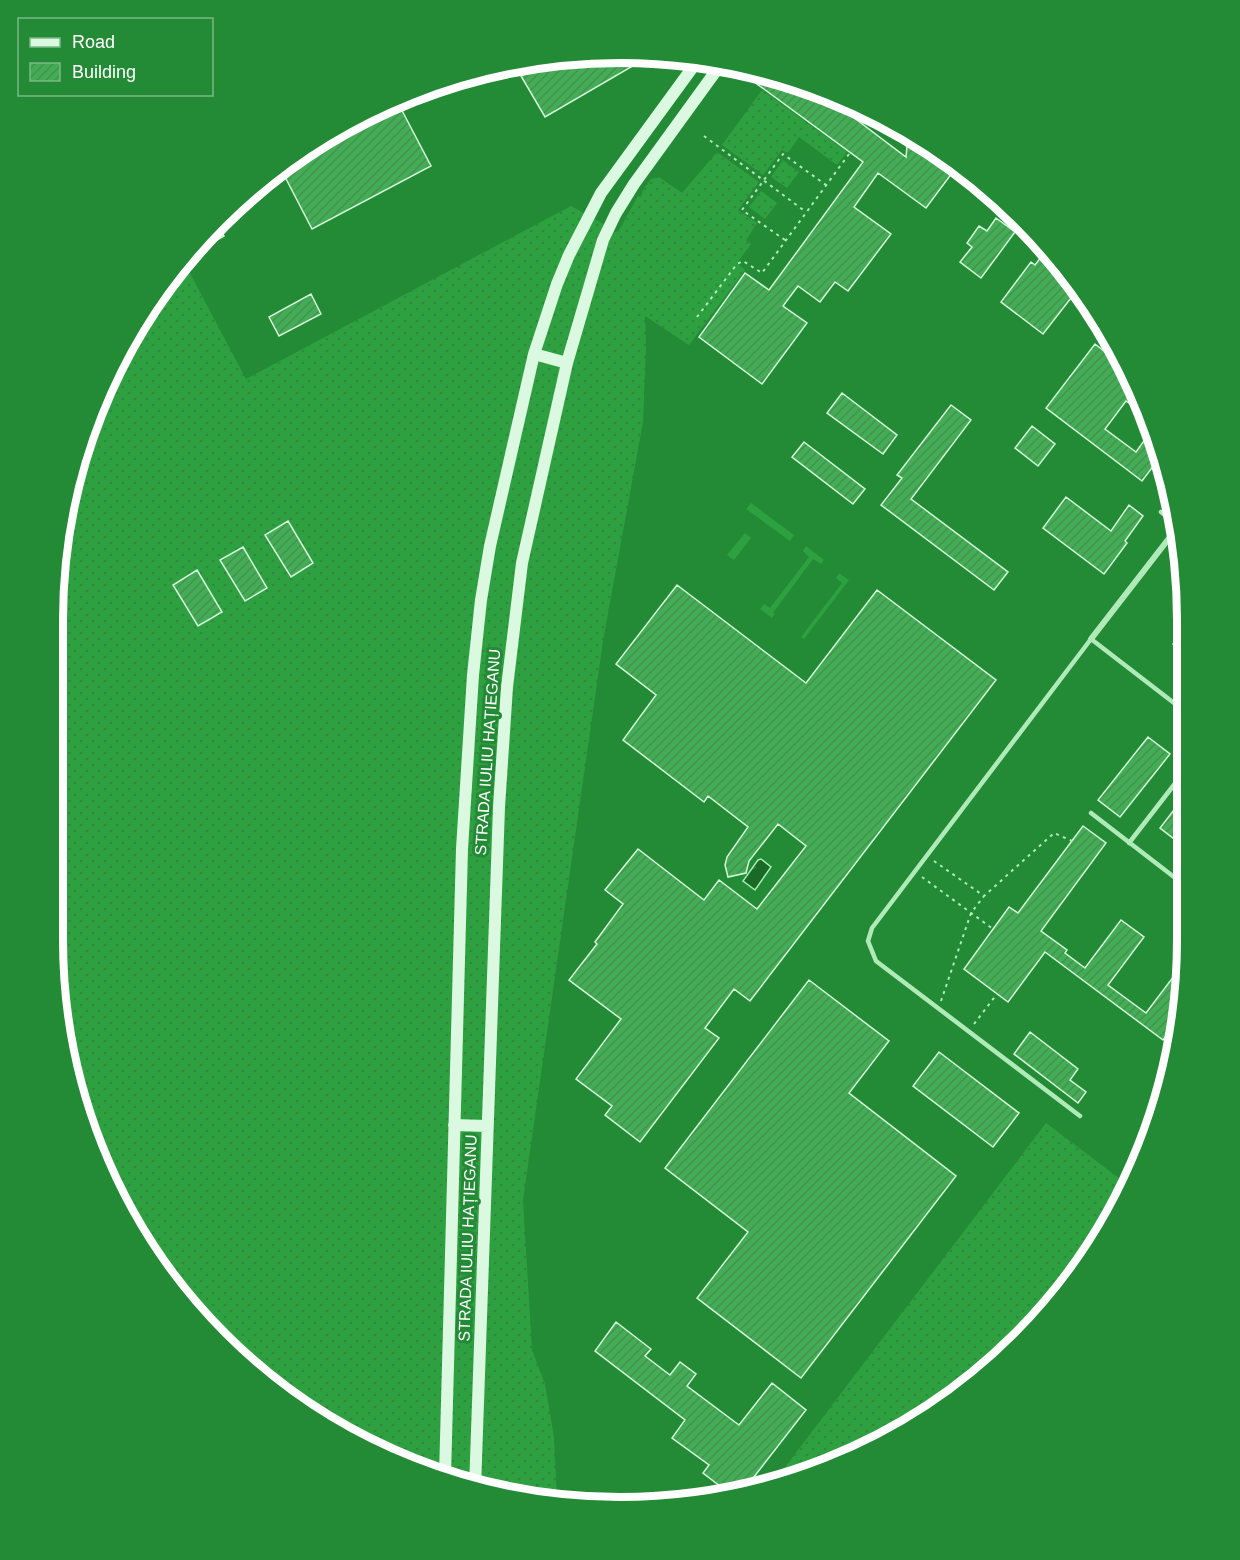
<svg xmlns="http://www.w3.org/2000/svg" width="1240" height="1560" font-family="Helvetica,sans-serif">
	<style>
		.grass { fill: url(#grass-dots) }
		.garden { fill: #2da140 }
		.water { fill: url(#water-ripples); stroke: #a4ebae; stroke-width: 1.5 }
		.building { fill: url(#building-hatch); stroke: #d4f8da; stroke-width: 1.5 }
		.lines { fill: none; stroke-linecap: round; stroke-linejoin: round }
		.path { stroke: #b0eab9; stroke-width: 2; stroke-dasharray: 3 4.5; stroke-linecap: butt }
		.service { stroke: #b0eab9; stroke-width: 4.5 }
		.minor { stroke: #b0eab9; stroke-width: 6 }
		.secondary { stroke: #dbf8e0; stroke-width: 12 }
		.labels { text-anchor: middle; stroke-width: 6; stroke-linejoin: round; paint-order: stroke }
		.street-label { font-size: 16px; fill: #fff; stroke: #238a35 }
		.rim { fill: none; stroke: #fff; stroke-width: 8 }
	</style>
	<defs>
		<pattern id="grass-dots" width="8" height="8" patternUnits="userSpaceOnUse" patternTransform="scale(1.5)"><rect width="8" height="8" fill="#2da140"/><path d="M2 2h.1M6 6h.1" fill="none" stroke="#388344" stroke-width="1.8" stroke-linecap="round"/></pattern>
		<pattern id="water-ripples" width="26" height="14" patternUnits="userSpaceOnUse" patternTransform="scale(1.5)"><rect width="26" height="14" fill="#196927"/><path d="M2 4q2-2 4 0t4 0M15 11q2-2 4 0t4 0" fill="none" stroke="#3c8047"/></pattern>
		<pattern id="building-hatch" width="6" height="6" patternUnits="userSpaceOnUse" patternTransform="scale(1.5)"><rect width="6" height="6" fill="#43ad55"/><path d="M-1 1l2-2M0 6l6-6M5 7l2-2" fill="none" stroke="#469052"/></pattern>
	</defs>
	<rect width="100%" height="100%" fill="#238a35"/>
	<path class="grass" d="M762,90l85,62 -10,13 -38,-28 -11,16 -6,-3 -19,25 -41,-30z
		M717,152l42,30 -21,28 19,13 -11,17 5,4 -14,19 8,7 -56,75 -44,-29 1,30 -3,76 -40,219 -80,559 9,150 13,34 9,53 3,62 -84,-11 -137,-57 -118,-90 -90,-118 -56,-136 -19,-147 1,-357 29,-146 46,-101 54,-76 63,119 325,-173 47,26 20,-36 3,1 2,-7 8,-11 8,-2 23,16z
		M783,160l16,12 -12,16 -16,-11z
		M761,191l16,12 -12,16 -16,-12z
		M1046,1123l82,62 -58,100 -76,82 -91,65 -133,55z"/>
	<path class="garden" d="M751,503l43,32 -4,6 -44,-32z
		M745,533l6,5 -17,22 -7,-5z
		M806,546l18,14 -3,4 -8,-5 -40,54 2,1 -3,4 -12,-9 4,-5 6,4 39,-51 -6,-6z
		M839,573l10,7 -45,59 -3,-2 41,-54 -6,-5z"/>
	<path class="water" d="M761,859l10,8 -16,23 -12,-9 15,-21z"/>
	<path class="building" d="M624,55l7,12 -86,50 -24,-41 33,-19z
		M766,72l59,22 -1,1 82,62 2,-23 50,31 -32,43 -48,-35 -24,34 37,27 -43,57 -13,-9 -15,20 -22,-16 -15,20 24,17 -45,61 -63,-47 46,-64 24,17 94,-128 -106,-78z
		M397,101l34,65 -119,63 -29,-56 36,-30z
		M996,218l19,14 -34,46 -21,-16 12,-15 -5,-4 12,-17 8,5z
		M218,226l6,10 -31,18 -3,-4 3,-4z
		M1048,248l30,41 -35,45 -42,-32 30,-40 4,3z
		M311,294l10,20 -42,22 -10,-19z
		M1095,344l18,14 5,-6 25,61 -17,-12 -21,28 31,23 15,-21 10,25 -19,25 -96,-73z
		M842,393l55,42 -14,19 -56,-41z
		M951,405l20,15 -60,79 97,73 -14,18 -113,-85 21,-27 -5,-3z
		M1032,426l23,18 -17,22 -23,-18z
		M804,442l61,47 -12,15 -61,-47z
		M1066,497l45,34 18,-26 14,11 -18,25 2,2 -23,31 -61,-46z
		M288,521l25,42 -22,14 -26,-42z
		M243,547l24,41 -22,13 -25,-41z
		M197,570l25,42 -24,14 -25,-41z
		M677,585l129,98 71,-93 119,90 -246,321 -16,-12 -29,39 14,10 -79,104 -35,-27 7,-9 -36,-27 45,-60 -52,-39 28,-36 -2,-2 28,-38 -18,-14 33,-41 66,51 15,-20 38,29 49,-63 -28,-22 -29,37 -3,12 -18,4 -3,-12 2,-8 21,-30 -40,-31 -4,6 -81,-62 33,-45 -40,-31z
		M1186,627v27l-13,-10z
		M1148,737l22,17 -50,63 -22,-17z
		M1187,793v56l-27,-21z
		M1083,826l23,17 -65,88 26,19 -2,3 20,15 36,-48 23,17 -36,48 38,28 40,-53 -6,57 -17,23 -118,-88 -37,50 -44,-33 45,-62 9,6z
		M809,980l80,61 -40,52 107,83 -155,202 -104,-80 51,-66 -83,-64z
		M1030,1032l48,37 -8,11 16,12 -8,11 -64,-49z
		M939,1052l80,61 -26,34 -80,-61z
		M616,1322l35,27 -6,7 25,19 10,-13 16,12 -9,12 52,39 33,-42 34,27 -63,81 -14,2 -26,-20 6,-8 -37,-27 13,-18 -90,-69z"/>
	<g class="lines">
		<path class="path" d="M704,136l102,76
			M785,240l-43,-30 41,-56 43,31
			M697,317l40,-53 6,-3 19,12 87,-119
			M934,861l50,35 70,-63 18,8
			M922,877l71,52
			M941,1001l30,-88 13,-17
			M974,1024l23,-30"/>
		<path class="service" d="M1161,512l15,12
			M1091,813l96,74
			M1129,843l58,-75
			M1080,1116l-204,-155 -8,-20 4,-13 219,-289 96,74"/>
		<path class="minor" d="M1091,639l86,-111"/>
		<path class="secondary" d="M534,354l33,9
			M454,1125l33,1
			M445,1476l17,-627 11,-174 8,-75 9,-54 44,-192 23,-70 12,-29 32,-62 97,-133
			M475,1488l24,-681 8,-120 15,-124 45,-200 36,-123 13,-27 18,-29 87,-120"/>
	</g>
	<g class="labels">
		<g class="street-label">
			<text transform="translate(487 752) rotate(-86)" y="6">STRADA IULIU HAȚIEGANU</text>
			<text transform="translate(467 1238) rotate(-88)" y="6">STRADA IULIU HAȚIEGANU</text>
		</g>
	</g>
	<path d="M0 0H1240V1560H0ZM620 63H620A557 557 0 0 1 1177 620V940A557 557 0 0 1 620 1497H620A557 557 0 0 1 63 940V620A557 557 0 0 1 620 63Z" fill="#238a35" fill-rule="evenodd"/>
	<path class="rim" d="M620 63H620A557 557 0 0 1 1177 620V940A557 557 0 0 1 620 1497H620A557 557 0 0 1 63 940V620A557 557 0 0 1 620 63Z"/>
	<rect x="18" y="18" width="195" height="78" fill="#238a35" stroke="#7bb986" stroke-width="1.5"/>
	<rect x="30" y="38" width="30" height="9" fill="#dbf8e0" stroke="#7bb986" stroke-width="1.5"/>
	<text x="72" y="48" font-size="18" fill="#ffffff">Road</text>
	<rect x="30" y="63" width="30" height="18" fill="url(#building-hatch)" stroke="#7bb986" stroke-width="1.5"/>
	<text x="72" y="78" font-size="18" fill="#ffffff">Building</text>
</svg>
